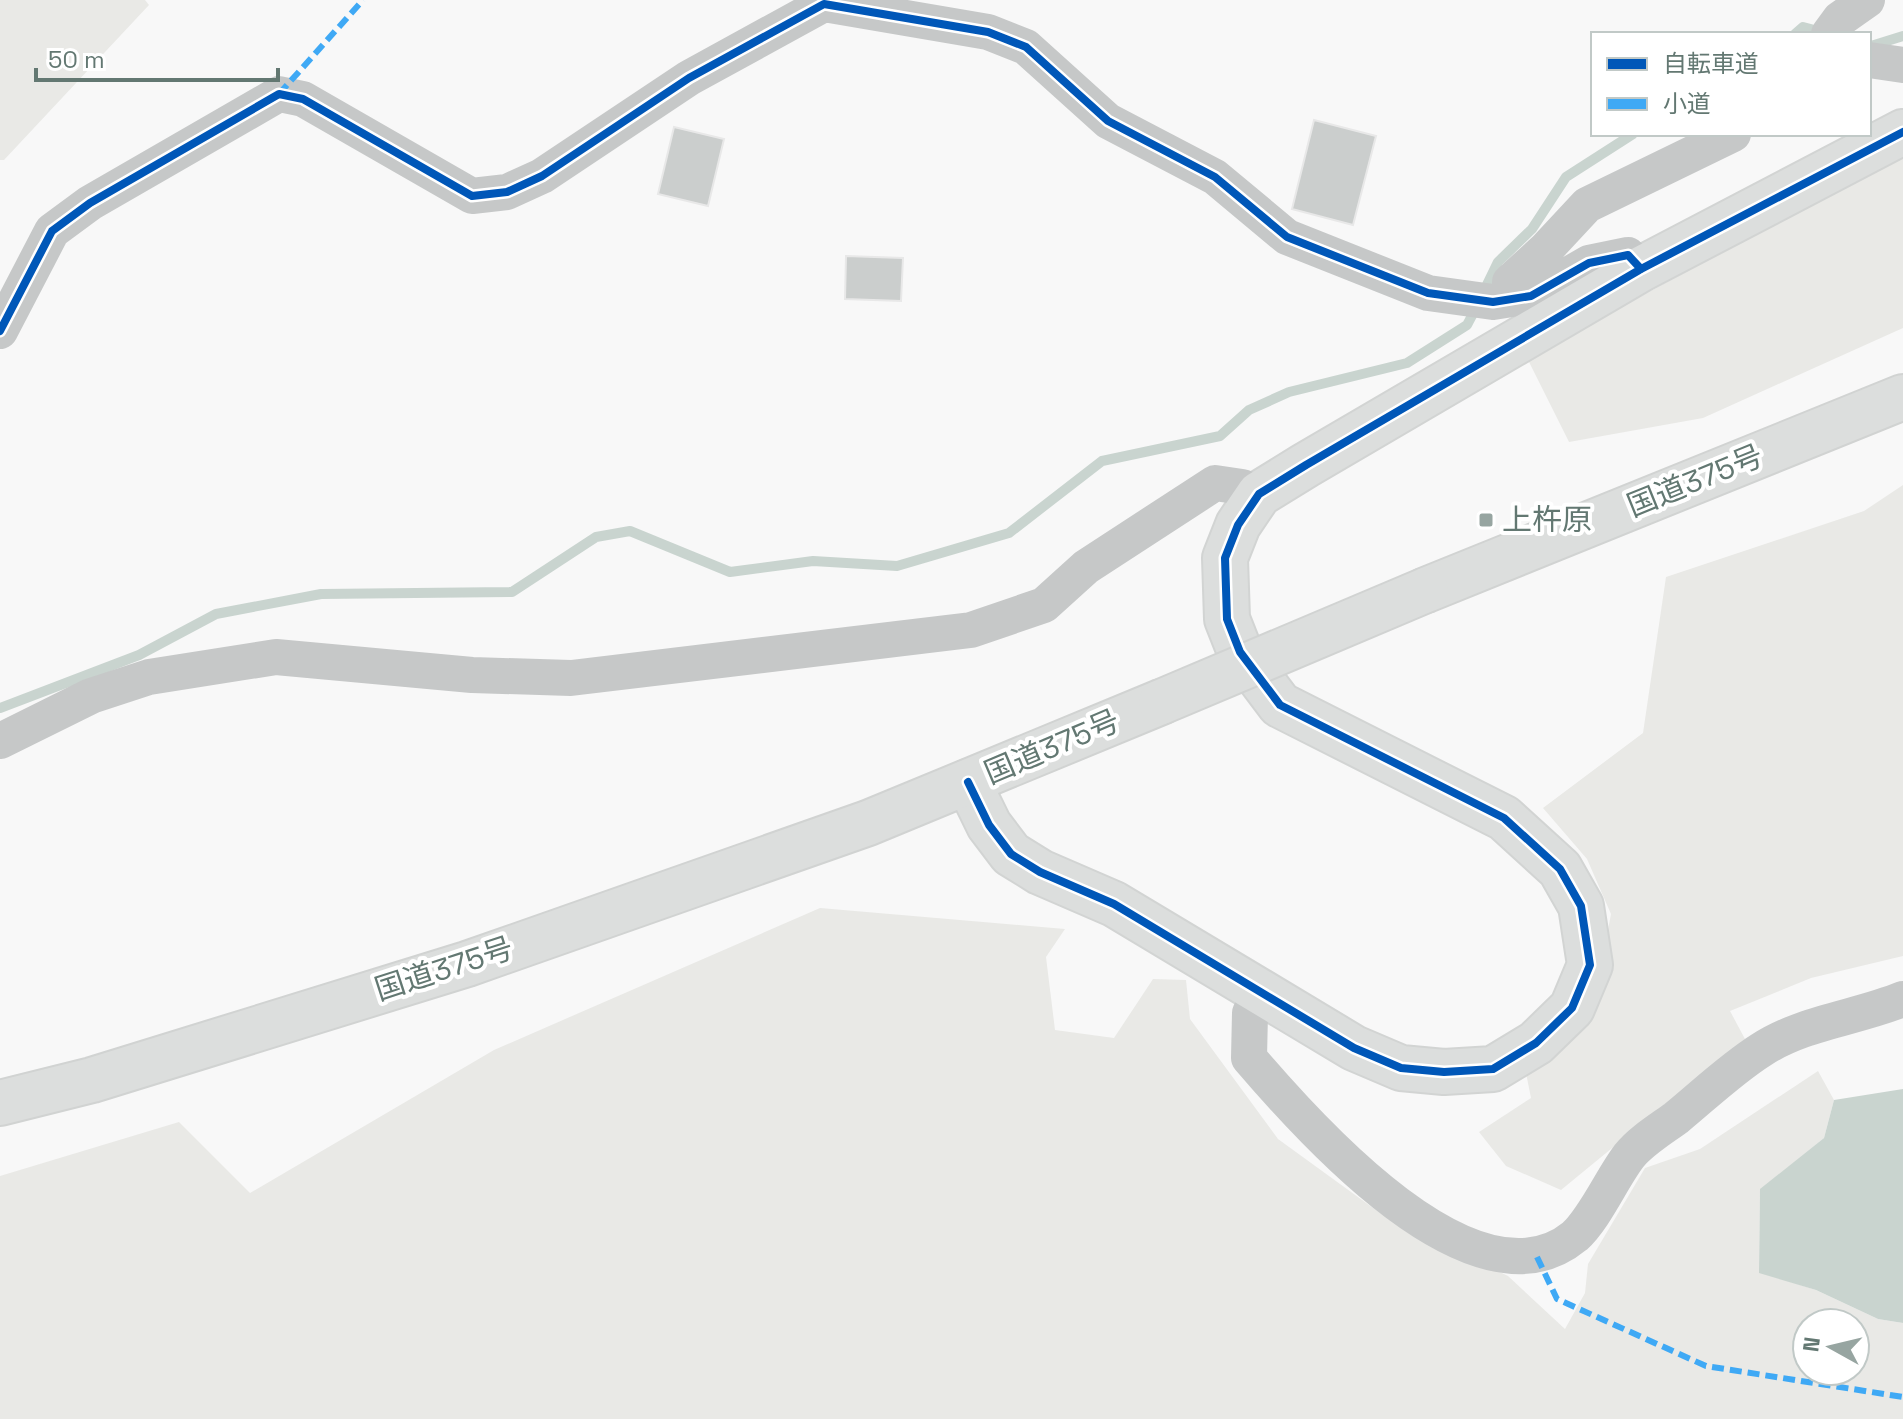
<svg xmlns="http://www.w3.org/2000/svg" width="1903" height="1419" font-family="'Space Grotesk','Noto Sans JP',sans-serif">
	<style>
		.green { fill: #e9e9e6; fill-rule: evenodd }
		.water { fill: #c9d4cf }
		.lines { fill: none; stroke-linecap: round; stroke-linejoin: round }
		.stream { stroke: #c9d4cf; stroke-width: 10 }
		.building { fill: #cbcecd; stroke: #e8e8e8; stroke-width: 2 }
		.secondary-casing { stroke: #d2d4d3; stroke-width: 48 }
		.highway-casing { stroke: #d1d3d2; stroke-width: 48 }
		.street { stroke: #c6c8c8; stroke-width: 36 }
		.secondary { stroke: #dcdedd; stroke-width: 44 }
		.highway { stroke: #dcdedd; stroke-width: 44 }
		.highway-bridge-casing { stroke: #d1d3d2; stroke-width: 48; stroke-linecap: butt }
		.highway-bridge { stroke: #dcdedd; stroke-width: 44 }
		.quiet { stroke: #3fa9f5; stroke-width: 6; stroke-dasharray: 12 6; stroke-linecap: butt }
		.cycleway-casing { stroke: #fff; stroke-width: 13 }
		.cycleway { stroke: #0057b8; stroke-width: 8 }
		.poi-dot { fill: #97a5a1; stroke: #fff; stroke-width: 3 }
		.labels { text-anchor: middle; stroke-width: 8; stroke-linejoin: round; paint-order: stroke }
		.street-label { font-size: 30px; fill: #637872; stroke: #fff }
		.poi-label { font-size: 30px; fill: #637872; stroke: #fff; text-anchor: start }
	</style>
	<rect width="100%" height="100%" fill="#f8f8f8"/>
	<path class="green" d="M0,0h145l4,5 -145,155h-4z
		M1903,154v174l-200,90 -134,24 -42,-84z
		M1903,485v471l-92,22 -81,33 15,28 -184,151 -55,-24 -27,-34 52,-34 -6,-30 71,-74 15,-80 -24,-55 -44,-51 100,-75 23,-156 198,-66z
		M820,908l245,21 -19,28 9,73 59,8 39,-59 33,1 4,39 88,120 102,74 128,63 57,53 20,-36 3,-29 57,-96 55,-19 118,-78 16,29 -10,38 -64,52 -1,82 57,18 62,29 25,4v96h-1903v-243l179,-54 71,71 244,-143zM1807,1323h48v48h-48z"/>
	<path class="water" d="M1903,1089v234l-25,-4 -62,-29 -57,-17 1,-84 64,-51 10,-38z"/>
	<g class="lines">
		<path class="stream" d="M1795,34l8,-7 19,5
			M1871,46l32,-10
			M1483,293l15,-31 34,-33 34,-52 67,-43
			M0,708l139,-53 77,-41 105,-20 191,-2 84,-55 34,-6 100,41 83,-11 84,5 112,-33 93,-72 118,-25 29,-26 40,-18 118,-29 60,-38 9,-17"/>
	</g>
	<path class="building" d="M1314,120l62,16 -23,89 -61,-16z
		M674,127l50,12 -16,67 -50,-12z
		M846,256l57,2 -2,43 -56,-2z"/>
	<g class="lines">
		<g class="secondary-casing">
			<path id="secondary" d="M968,782l21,43 22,29 29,18 74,32 240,144 47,20 43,4 49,-3 43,-26 36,-35 18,-43 -9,-59 -21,-37 -56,-51 -224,-113 -40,-53 -13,-33 -2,-61 13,-33 21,-31 47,-29 335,-196 262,-137"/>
		</g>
		<g class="highway-casing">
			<path id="highway" d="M1426,590l477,-193
				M0,1103l92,-23 375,-116 401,-141 293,-121"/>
		</g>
		<path class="street" d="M1829,34l11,-15 27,-19
			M1869,60l34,5
			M1510,299v-17l36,-33 41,-44 146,-71
			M0,331l52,-100 38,-28 189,-109 24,5 169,97 35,-4 35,-16 147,-98 135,-74 164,28 38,15 82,74 107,56 72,60 141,56 65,9 38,-6 58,-33 39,-8 13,14
			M0,741l91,-45 58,-19 127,-20 196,18 99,3 400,-48 73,-25 42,-38 129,-84 27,4 17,7
			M1260,992l-10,21 -1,45c59,69 227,260 326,178 20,-18 37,-58 54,-80 12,-15 32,-27 47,-38 28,-23 55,-49 85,-68 43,-28 96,-32 142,-51"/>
		<use href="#secondary" class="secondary"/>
		<use href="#highway" class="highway"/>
		<g class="highway-bridge-casing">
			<path id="highway-bridge" d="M1161,702l265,-112"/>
		</g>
		<use href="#highway-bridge" class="highway-bridge"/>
		<path class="quiet" d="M279,94l84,-94
			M1537,1257l20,42 149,67 197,31"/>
		<g class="cycleway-casing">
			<path id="cycleway" d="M0,331l52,-100 38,-28 189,-109 24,5 169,97 35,-4 35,-16 147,-98 135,-74 164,28 38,15 82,74 107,56 72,60 141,56 65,9 38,-6 58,-33 39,-8 13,14
				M968,782l21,43 22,29 29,18 74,32 240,144 47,20 43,4 49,-3 43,-26 36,-35 18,-43 -9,-59 -21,-37 -56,-51 -224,-113 -40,-53 -13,-33 -2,-61 13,-33 21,-31 47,-29 335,-196 262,-137"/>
		</g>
		<use href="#cycleway" class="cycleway"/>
	</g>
	<rect class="poi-dot" x="1478" y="512" width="16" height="16" rx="4"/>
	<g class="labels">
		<g class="street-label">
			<text transform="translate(1695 481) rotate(-22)" y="10">国道375号</text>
			<text transform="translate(1052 747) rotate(-23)" y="10">国道375号</text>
			<text transform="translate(444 969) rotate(-18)" y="10">国道375号</text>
		</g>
		<g class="poi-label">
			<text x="1502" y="530">上杵原</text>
		</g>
	</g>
	<rect x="1591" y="32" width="280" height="104" fill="#ffffff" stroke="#c1c9c7" stroke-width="2"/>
	<rect x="1607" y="58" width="40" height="12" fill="#0057b8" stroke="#c1c9c7" stroke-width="2"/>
	<text x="1663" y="72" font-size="24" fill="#637872">自転車道</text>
	<rect x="1607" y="98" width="40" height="12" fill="#3fa9f5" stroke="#c1c9c7" stroke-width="2"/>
	<text x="1663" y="112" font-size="24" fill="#637872">小道</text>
	<g transform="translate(1831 1347) rotate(278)"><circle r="38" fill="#ffffff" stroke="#c1c9c7" stroke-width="2"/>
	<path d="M0-6L14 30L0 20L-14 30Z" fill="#97a5a1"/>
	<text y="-12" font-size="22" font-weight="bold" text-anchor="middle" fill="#637872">N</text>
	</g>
	<path d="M36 68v12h242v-12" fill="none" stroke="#637872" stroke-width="4"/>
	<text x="48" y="68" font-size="24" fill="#637872" stroke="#ffffff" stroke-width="6" paint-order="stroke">50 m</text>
</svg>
